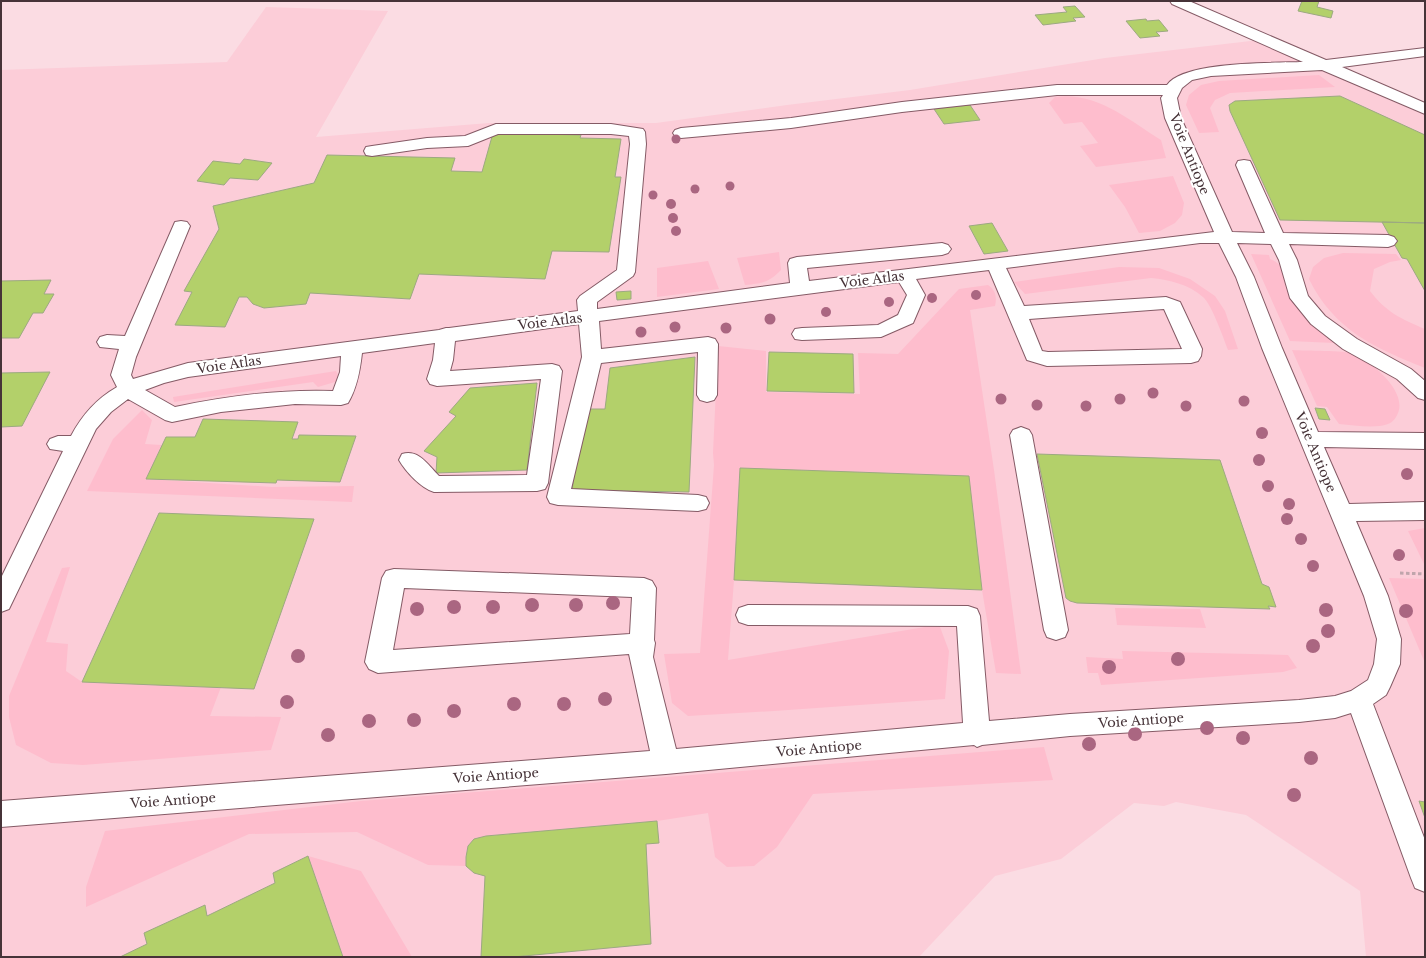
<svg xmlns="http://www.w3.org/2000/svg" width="1426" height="958" font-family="'Libre Baskerville',serif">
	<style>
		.built { fill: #fccdd8 }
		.green { fill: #febdcd }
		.building { fill: #b3d06a; stroke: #9ca981 }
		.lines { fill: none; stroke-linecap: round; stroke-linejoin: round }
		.minor-casing { stroke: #845a65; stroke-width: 2 }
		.path { stroke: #c0a5ac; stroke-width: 3; stroke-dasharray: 3.5 2.5; stroke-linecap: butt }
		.minor { fill: #fff; fill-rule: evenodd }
		.tree { fill: #aa6681 }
		.labels { text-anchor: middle; stroke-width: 4; stroke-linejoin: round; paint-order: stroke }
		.street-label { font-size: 13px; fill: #463338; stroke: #fff }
	</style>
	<rect width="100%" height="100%" fill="#fbdce3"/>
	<path class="built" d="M266,7l122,4 -72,126 173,-14h167l131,-18 123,-15 195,-32 154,-18 32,17 134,58v842h-59l-6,-66 -114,-76 -70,-13 -12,4 -30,-3 -73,56 -66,17 -76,81h-918v-887l226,-8z"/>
	<path class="green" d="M1319,75l16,12 -105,6 -15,7 -5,8 9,24 -20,1 -13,-28 3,-10 12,-10 18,-4z
		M1055,97c41,-6 74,23 106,43l5,18 -70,9 -16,-21 18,-3 -16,-21 -18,2 -15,-21z
		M1173,176l11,27 -2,12 -7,8 -15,8 -21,2 -14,-26 -16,-22z
		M779,252l2,18c-13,13 -18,13 -36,15l-8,-27z
		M1343,253l53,1 5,6 -11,2 -16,7 -4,22c16,21 31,28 55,38v39c-50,-20 -91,-38 -116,-89l4,-12 11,-9z
		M1251,254l18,1 1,4c20,8 10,20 19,36 11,19 29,34 45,48l-44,-2z
		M708,261l11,28 -62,8v-29z
		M1119,267l40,1 31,11 25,17 10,15 13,38 -10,1c-5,-13 -16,-45 -25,-53 -15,-13 -33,-17 -52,-19l-126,16 -11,-12z
		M988,285c8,5 9,13 7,21l-25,4 24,160 27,204 -25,-1 -14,-83 -14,-114 -227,-8 -7,112 -6,80 197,-33h15l9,24 -4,48 -171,12 -86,5 -16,-13 -8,-49 36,-1 14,-188 -1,-12 5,-107 48,5v41l94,2 -2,-41 40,1 61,-65z
		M1292,350c14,1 52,0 62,4 18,8 53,37 44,59 -2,5 -5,9 -10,11 -14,5 -34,1 -49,0l-12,-17 -10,-1z
		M336,371l3,6 -4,5 -17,5 -5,-5 -139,20 -1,-5z
		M142,410l10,10 -7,24 17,1 -15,34 125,8 82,-1 -2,16 -265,-11 26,-52z
		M1425,528v38l-17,-35z
		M70,567l-24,75 22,2 -2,27 16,11 139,5 -11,29 71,1 -10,33 -188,15 -32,-2 -35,-18 -7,-28v-21l53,-128z
		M1389,578l36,1v84z
		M1115,608l85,1 6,19 -89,-3z
		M1122,651l166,4 9,13 -14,4 -182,13 -3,-12h-10l-2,-16 37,2z
		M1044,747l9,33 -240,14 -36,53 -23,19 -27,1 -12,-10 -7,-44 -51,8 -171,15c-18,6 -21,11 -20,30l-38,-1 -71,-33 -108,2 -163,73v-20l19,-56 256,-30z
		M308,856l53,15 51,86h-69z"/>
	<path class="building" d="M1302,1h17l-2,6 16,4 -2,7 -33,-7z
		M1075,6l10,11 -12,1 3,3 -33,4 -8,-10 32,-3 -4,-5z
		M1146,19l1,2 12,-1 9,11 -12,1 4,4 -20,2 -14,-17z
		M1340,96l85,39v88l-145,-3 -50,-109 -1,-6 6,-4z
		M970,105l10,15 -36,4 -10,-15z
		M493,133l88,2 -1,3 41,1 -6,38h6l-12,75 -57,-1 -7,28 -126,-5 -9,25 -100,-6 -4,11 -42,4 -11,-4 -6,-7h-8l-14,30 -50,-2 17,-33 -8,-1 35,-62 -6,-23 101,-23 13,-28 128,3 -4,13 31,1z
		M244,159l28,4 -14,17 -28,-2 -6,7 -27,-4 16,-20 27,3z
		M1382,222l43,1v68l-18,-32 -5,-1z
		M992,223l16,28 -24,3 -15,-28z
		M51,280l-7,14h10l-11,19h-10l-14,25h-18v-57z
		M631,291v8l-14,1 -1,-8z
		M769,352l84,2 1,39 -87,-2z
		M695,357l-6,135 -117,-2 13,-81h20l5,-41z
		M50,372l-28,54 -21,1v-54z
		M537,383l-10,87 -91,3 1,-16 -13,-6 32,-35 -7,-4 21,-24z
		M1315,408l10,1 5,11 -11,-1z
		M203,419l95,3 -6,17h6l1,-4 57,1 -16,46 -63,-2 -1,3 -130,-4 20,-42h29z
		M1037,454l183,6 42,124 7,3 7,20 -8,-1 2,3 -193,-6 -7,-2 -4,-3z
		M740,468l229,8 13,114 -248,-10z
		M159,513l155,6 -60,170 -172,-7z
		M1419,801l6,1v16z
		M657,821l2,22 -13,1 5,100 -138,13h-32l4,-81 -11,-3 -8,-7v-9l2,-11 6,-7 12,-3z
		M308,856l35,101h-223l27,-13 -3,-11 61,-28 2,11 68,-33 -2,-10z"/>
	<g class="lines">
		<g class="minor-casing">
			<path id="minor" d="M1170,1h19l137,59 99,-12v8l-83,11 83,36v11l-103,-44 -111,6 -19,4 -10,8 -5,10 4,20 51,114 33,1 -29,-68 2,-4 6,-1 6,1 2,4 31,68 105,2 6,2 3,4 -3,4 -6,2 -99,-3 8,16 11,36 17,20 32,23 54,30 14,12v19l-7,-2 -21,-19 -54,-30 -32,-25 -21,-26 -11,-38 -8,-16 -34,-1 17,34 28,71 36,84 107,1v16l-101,-2 25,57 76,-2v18l-69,1 32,75 13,43 -1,25 -10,23 -4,8 -13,9 52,136v52l-10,-4 -4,-10 -60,-165 -16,5 -36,4 -229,14 -88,9 -5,2 -3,-2 -308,29 -665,53v-26l649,-50 -21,-97 -251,19 -9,-4 -4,-7 17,-84 4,-7 8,-2 250,9 8,3 4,7 -2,52 1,3 -2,14 23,92 287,-26 -6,-97 -209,-1 -9,-3 -3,-7 3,-7 9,-3 220,1 9,3 3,7 9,105 81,-7 229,-14 36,-4 16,-5 17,-11 6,-16 3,-25 -13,-43 -102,-248 -26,-71 -17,-34h-19l-194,25 18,38 142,-9 14,5 22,47 -1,7 -3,5 -7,2 -144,3 -20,-6 -38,-90 -73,9 9,16 -12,28 -32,14 -79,3 -7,-1 -3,-5 3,-5 7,-1 76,-3 20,-10 9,-20 -8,-13 -300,39 2,28 107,-12 7,2 3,5 -1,51 -3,5 -7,2 -7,-2 -3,-5 1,-43 -97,11 -30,126 127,6 8,2 3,6 -3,6 -8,2 -140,-6 -8,-2 -3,-6 35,-140 -3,-33 -124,17 -2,19 -3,11 102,-7 7,2 3,5 -14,112 -3,6 -8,2 -103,1c-13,-4 -28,-20 -35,-32l3,-6c17,-5 26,11 37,22l88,-1 14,-96 -104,7 -7,-2 -3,-5 6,-19 2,-17 -73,10c-2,18 -5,35 -14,50l-7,2 -46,-1 -74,8 -49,10 -7,-2 -37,-21 -17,13 -15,17 -87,180 -8,3v-34l62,-127 -13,-2 -3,-5 3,-5 8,-3h13c11,-21 25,-37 46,-49l-6,-12 8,-26 -19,-2 -3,-5 3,-5 7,-2 18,1 50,-114 6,-1 6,1 3,4 -54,131 -5,18 2,4 55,-16 251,-33 7,-2h3l129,-17 -1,-11 3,-4 37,-26 13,-126 -1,-8 -18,-2h-113l-30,12 -41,2 -55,8 -6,-1 -2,-4 2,-4 6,-1 55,-8 38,-2 31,-12h115l32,5 2,3 1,12 -11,128 -2,4 -36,26v7l193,-26 -2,-20 2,-4 7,-2 145,-14 6,2 3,4 -3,4 -6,2 -135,13 2,13 405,-49 -49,-114 -4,-20 2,-3h-106l-155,17 -111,16 -110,10 -6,-2 -2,-3 2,-3 6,-2 110,-10 111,-16 155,-17h110c16,-24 107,-22 136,-23l-131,-58zM1164,309l18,40 -134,3 -6,-1 -13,-32zM341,356l-1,16 -7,19c-54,-2 -105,5 -158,16l-30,-17 19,-7 24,-6zM404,588l228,9 -2,37 -237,16z
				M1021,427l8,3 3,5 36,195 -3,7 -9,3 -9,-3 -3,-7 -34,-195 3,-5z"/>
		</g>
		<path class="path" d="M1400,573l25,1"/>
		<use href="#minor" class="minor"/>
	</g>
	<g class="tree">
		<circle cx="676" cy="139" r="4.5"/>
		<circle cx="730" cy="186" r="4.5"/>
		<circle cx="695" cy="189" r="4.5"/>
		<circle cx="653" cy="195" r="4.5"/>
		<circle cx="671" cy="204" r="5"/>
		<circle cx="673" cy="218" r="5"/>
		<circle cx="676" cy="231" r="5"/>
		<circle cx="976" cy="295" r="5"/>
		<circle cx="932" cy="298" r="5"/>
		<circle cx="889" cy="302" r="5"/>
		<circle cx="826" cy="312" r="5"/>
		<circle cx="770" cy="319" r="5.5"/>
		<circle cx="675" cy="327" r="5.5"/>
		<circle cx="726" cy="328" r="5.5"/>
		<circle cx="641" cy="332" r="5.5"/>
		<circle cx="1153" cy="393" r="5.5"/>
		<circle cx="1001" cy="399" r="5.5"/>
		<circle cx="1120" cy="399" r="5.5"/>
		<circle cx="1244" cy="401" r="5.5"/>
		<circle cx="1037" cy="405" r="5.5"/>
		<circle cx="1086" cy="406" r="5.5"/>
		<circle cx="1186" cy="406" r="5.5"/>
		<circle cx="1262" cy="433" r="6"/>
		<circle cx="1259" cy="460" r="6"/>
		<circle cx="1407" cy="474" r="6"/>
		<circle cx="1268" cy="486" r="6"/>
		<circle cx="1289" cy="504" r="6"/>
		<circle cx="1287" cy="519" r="6"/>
		<circle cx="1301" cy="539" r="6"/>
		<circle cx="1399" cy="555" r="6"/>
		<circle cx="1313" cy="566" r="6"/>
		<circle cx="613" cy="603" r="7"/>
		<circle cx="532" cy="605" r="7"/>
		<circle cx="576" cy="605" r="7"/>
		<circle cx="454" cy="607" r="7"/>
		<circle cx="493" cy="607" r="7"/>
		<circle cx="417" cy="609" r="7"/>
		<circle cx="1326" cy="610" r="7"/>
		<circle cx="1406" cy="611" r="7"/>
		<circle cx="1328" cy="631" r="7"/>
		<circle cx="1313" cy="646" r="7"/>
		<circle cx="298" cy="656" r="7"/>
		<circle cx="1178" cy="659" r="7"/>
		<circle cx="1109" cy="667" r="7"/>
		<circle cx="605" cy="699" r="7"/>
		<circle cx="287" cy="702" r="7"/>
		<circle cx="514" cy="704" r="7"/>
		<circle cx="564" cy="704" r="7"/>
		<circle cx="454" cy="711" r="7"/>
		<circle cx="414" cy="720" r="7"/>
		<circle cx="369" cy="721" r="7"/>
		<circle cx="1207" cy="728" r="7"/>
		<circle cx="1135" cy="734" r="7"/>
		<circle cx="328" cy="735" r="7"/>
		<circle cx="1243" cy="738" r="7"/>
		<circle cx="1089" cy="744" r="7"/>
		<circle cx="1311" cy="758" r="7"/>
		<circle cx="1294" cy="795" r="7"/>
	</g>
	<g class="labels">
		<g class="street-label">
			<text transform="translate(1190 154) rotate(68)" y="5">Voie Antiope</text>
			<text transform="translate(872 279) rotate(-7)" y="5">Voie Atlas</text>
			<text transform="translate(550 321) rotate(-7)" y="5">Voie Atlas</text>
			<text transform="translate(229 364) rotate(-8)" y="5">Voie Atlas</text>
			<text transform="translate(1316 452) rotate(67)" y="5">Voie Antiope</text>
			<text transform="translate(1141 720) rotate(-4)" y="5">Voie Antiope</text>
			<text transform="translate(819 748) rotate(-5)" y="5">Voie Antiope</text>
			<text transform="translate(496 775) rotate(-4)" y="5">Voie Antiope</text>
			<text transform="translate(173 800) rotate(-4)" y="5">Voie Antiope</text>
		</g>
	</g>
	<rect width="1426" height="958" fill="none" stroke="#463338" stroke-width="4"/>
</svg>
